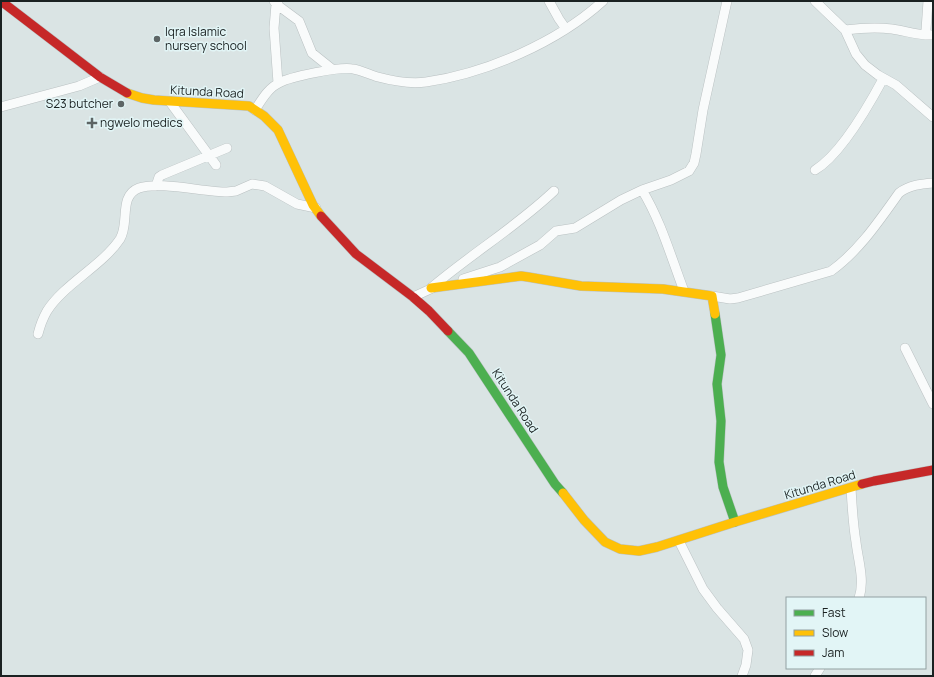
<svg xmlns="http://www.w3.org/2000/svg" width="934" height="677" font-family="Manrope,sans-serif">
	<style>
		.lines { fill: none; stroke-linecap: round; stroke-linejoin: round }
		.street-casing { stroke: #bac1c2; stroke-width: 10 }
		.fast-casing { stroke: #bac1c2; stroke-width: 10 }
		.slow-casing { stroke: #bac1c2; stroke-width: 10 }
		.jam-casing { stroke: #bac1c2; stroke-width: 10 }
		.street { stroke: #f9fbfb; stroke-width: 9 }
		.fast { stroke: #4caf50; stroke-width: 9 }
		.slow { stroke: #ffc107; stroke-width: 9 }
		.jam { stroke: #c62828; stroke-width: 9 }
		.poi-dot { fill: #5d6565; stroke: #e2f5f6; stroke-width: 1.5 }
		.labels { text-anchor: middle; stroke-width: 3; stroke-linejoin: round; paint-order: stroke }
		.poi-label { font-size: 12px; fill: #1a2121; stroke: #e2f5f6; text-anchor: start }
		.street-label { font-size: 12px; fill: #1a2121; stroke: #e2f5f6 }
	</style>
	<rect width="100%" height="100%" fill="#dae4e4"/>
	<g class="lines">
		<g class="street-casing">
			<path id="street" d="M274,1l2,3 -2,24 4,55
				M278,1l-2,3 23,17 13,32 20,16
				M549,1l10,18 7,10
				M815,1l30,29 11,24 9,11 13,10 18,10 37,32
				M845,30c16,-2 31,-3 47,-1 14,2 27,7 41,6
				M927,35l-1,-5 2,-29
				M170,102l46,63
				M1,107l78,-21 21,-9
				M255,110c6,-9 13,-22 24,-27 10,-6 62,-17 74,-14 8,1 17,6 25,8 15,4 33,7 48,5 61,-9 132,-40 177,-81
				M815,170c25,-15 54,-65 68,-91
				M156,186l3,-9 3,-2 65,-27
				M642,190c19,31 29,67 42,101
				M463,279l37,-12 40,-22 16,-14 19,-3 46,-28 21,-10 29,-10 18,-9 5,-8 2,-9 7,-44 24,-109
				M431,288c40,-34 85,-61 123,-97
				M712,296l18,3 8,-1 93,-27c28,-20 48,-50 68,-78 10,-8 22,-9 34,-10
				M413,297l24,-11
				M38,334c2,-8 5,-16 9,-23 17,-27 55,-45 73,-72 10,-16 -2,-43 19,-51 19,-7 65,4 88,4l9,-1 16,-7 13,2 32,18 19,4
				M905,348l28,56
				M851,488c1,18 2,36 5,54 2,18 9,38 3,56
				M679,541l24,48 14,19 27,31 4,11 -2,15 -4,11
				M815,676l5,-8"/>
		</g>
		<g class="fast-casing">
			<path id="fast" d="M715,314l6,41 -4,29 4,37 -2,41 4,25 12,35
				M448,331l21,22 86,131 8,9"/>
		</g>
		<g class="slow-casing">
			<path id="slow" d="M127,93l15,5 12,2 95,6 15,10 14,14 35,75 8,11
				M431,288l90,-12 7,1 53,9 82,3 49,7 3,18
				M563,493l21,27 21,22 15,7 19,2 18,-4 78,-25 127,-38"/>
		</g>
		<g class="jam-casing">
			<path id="jam" d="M1,1l99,76 27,16
				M321,216l35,38 57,43 16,14 19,20
				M862,484l12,-3 59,-11"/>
		</g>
		<use href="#street" class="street"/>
		<use href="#fast" class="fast"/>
		<use href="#slow" class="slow"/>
		<use href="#jam" class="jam"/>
	</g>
	<g class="poi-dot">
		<circle cx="157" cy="39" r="4"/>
		<circle cx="121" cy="104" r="4"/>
		<path d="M90 117h4v4h4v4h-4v4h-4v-4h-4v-4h4z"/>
	</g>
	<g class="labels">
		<g class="poi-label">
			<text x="165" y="36">Iqra Islamic<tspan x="165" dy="14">nursery school</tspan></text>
			<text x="113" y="108" text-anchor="end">S23 butcher</text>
			<text x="100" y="127">ngwelo medics</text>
		</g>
		<g class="street-label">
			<text transform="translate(207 92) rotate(3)" y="4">Kitunda Road</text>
			<text transform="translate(515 401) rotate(57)" y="4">Kitunda Road</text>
			<text transform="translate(820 485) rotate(-17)" y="4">Kitunda Road</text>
		</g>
	</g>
	<rect width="934" height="677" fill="none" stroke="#1a2121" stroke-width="4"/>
	<rect x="786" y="597" width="140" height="72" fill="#e2f5f6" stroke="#92a0a1"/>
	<rect x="794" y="610" width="20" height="6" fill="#4caf50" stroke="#92a0a1"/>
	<text x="822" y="617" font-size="12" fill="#1a2121">Fast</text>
	<rect x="794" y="630" width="20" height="6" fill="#ffc107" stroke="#92a0a1"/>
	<text x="822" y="637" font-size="12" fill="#1a2121">Slow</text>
	<rect x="794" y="650" width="20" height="6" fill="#c62828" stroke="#92a0a1"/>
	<text x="822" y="657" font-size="12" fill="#1a2121">Jam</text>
</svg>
